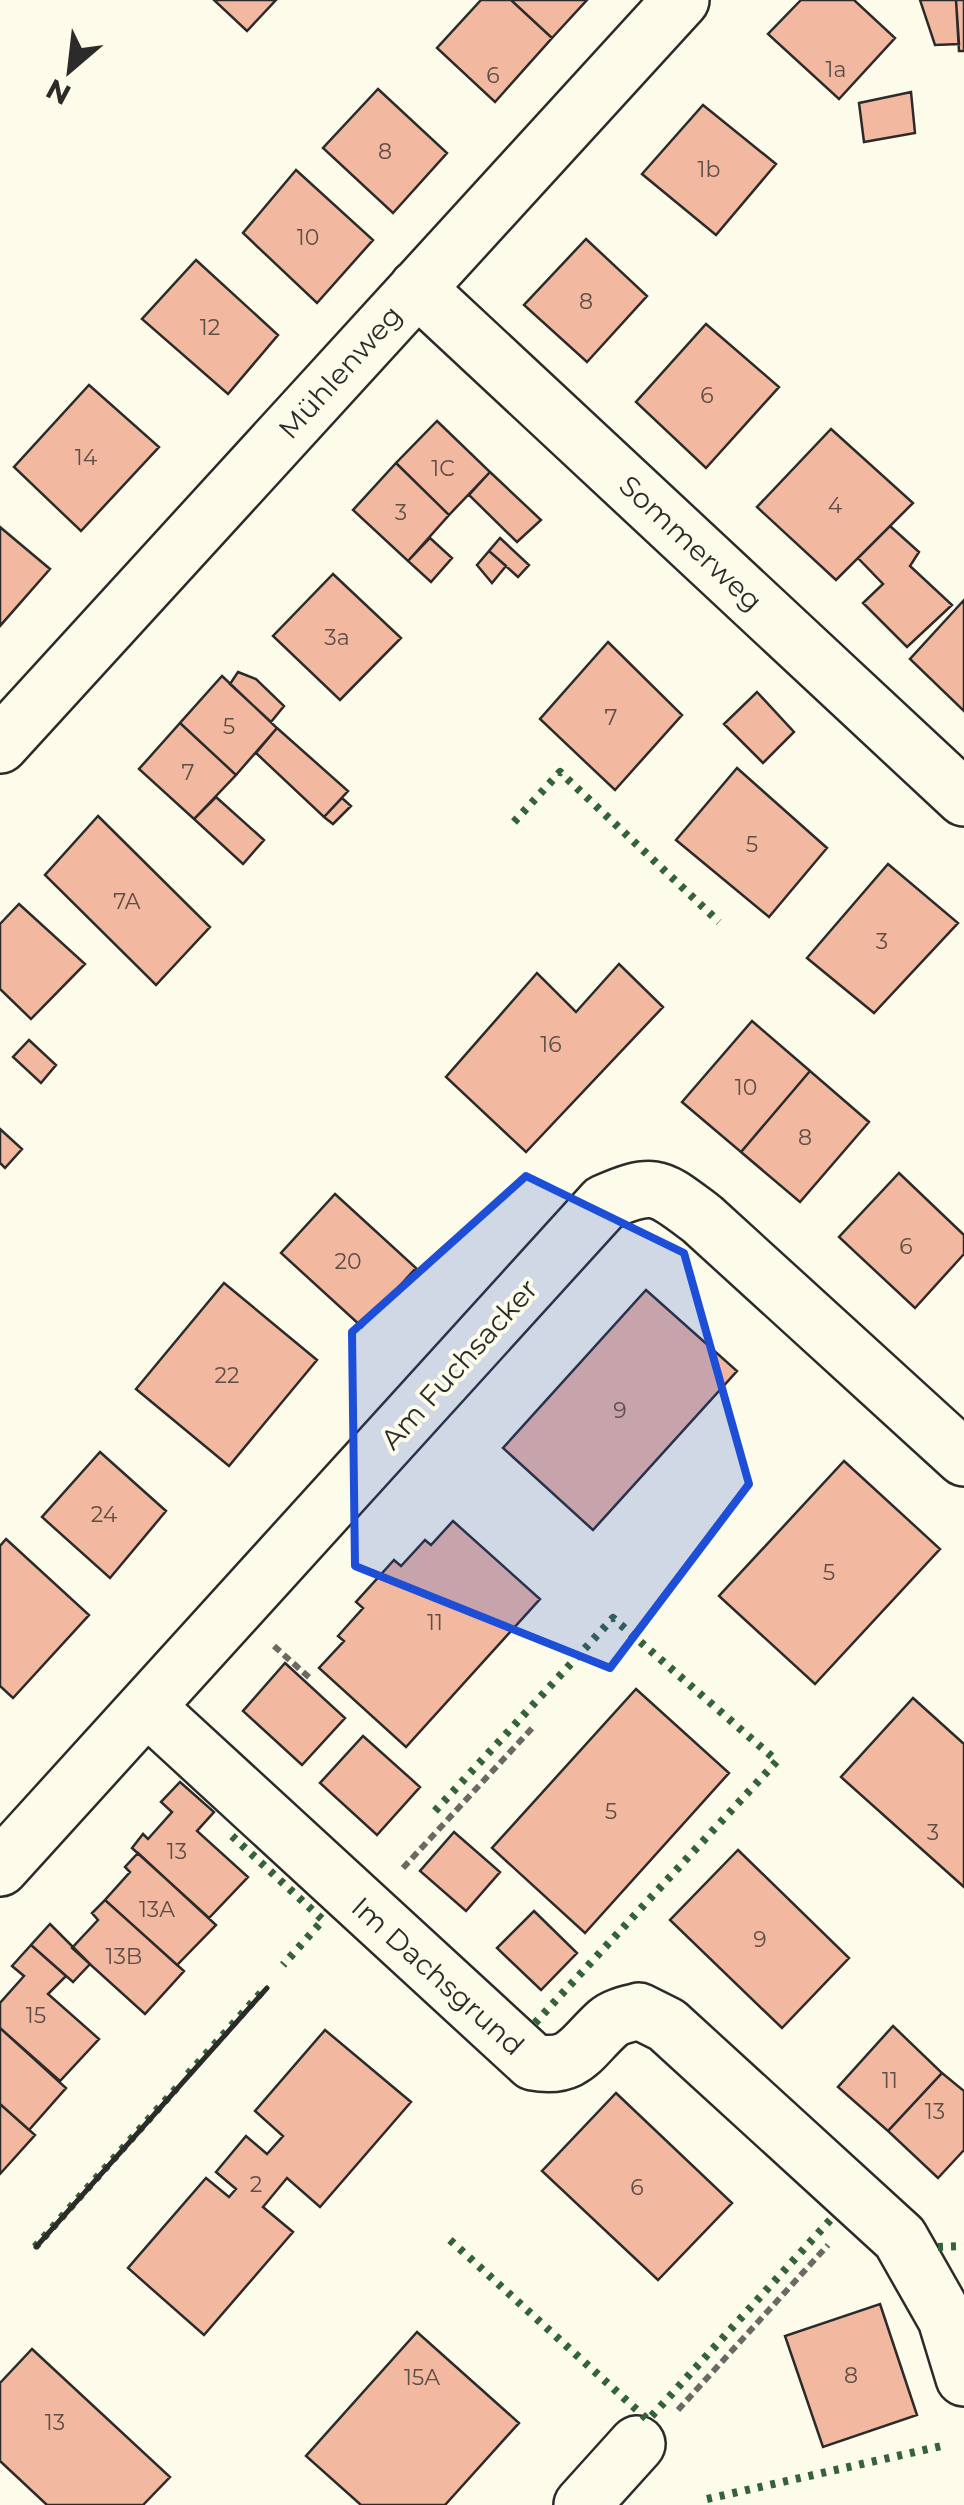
<svg xmlns="http://www.w3.org/2000/svg" width="964" height="2505" font-family="Montserrat,sans-serif">
	<style>
		.building { fill: #f2b8a0; stroke: #2b2b2b; stroke-width: 2.5 }
		.lines { fill: none; stroke-linecap: round; stroke-linejoin: round }
		.minor-casing { stroke: #2b2b2b; stroke-width: 60 }
		.path { stroke: #6a6964; stroke-width: 6; stroke-dasharray: 8 5; stroke-linecap: butt }
		.minor { stroke: #fdfbea; stroke-width: 55 }
		.hedge { stroke: #34623c; stroke-width: 8; stroke-dasharray: 5 8; stroke-linecap: butt }
		.wall { stroke: #2b2b2b; stroke-width: 5 }
		.marked { fill: #1d4ed8; fill-opacity: 0.2; stroke: #1d4ed8; stroke-width: 8; stroke-linejoin: round }
		.labels { text-anchor: middle; stroke-width: 8; stroke-linejoin: round; paint-order: stroke }
		.number-label { font-size: 22px; fill: #5d4e48 }
		.street-label { font-size: 28px; fill: #2b2b2b; stroke: #fdfbea }
	</style>
	<rect width="100%" height="100%" fill="#fdfbea"/>
	<path class="building" d="M214,0h62l-29,31z
		M481,0h30l41,38 -57,64 -58,-54z
		M511,0h76l-35,38z
		M801,0h53l41,38 -56,61 -71,-65z
		M920,0h36l3,44 -24,1z
		M956,0h8v51h-5z
		M378,89l69,64 -54,60 -70,-65z
		M911,92l4,41 -51,9 -5,-39z
		M703,105l73,59 -60,71 -74,-61z
		M296,170l77,70 -56,63 -74,-70z
		M586,239l61,57 -60,66 -63,-57z
		M196,260l82,75 -50,59 -86,-75z
		M706,324l73,63 -73,81 -70,-66z
		M89,385l70,62 -78,84 -67,-64z
		M437,421l53,51 -41,43 -53,-52z
		M831,429l82,74 -77,77 -79,-73z
		M396,463l53,52 -41,46 -55,-51z
		M490,472l51,48 -24,22 -48,-47z
		M890,526l29,26 -9,14 42,39 -45,42 -44,-44 20,-19 -25,-26z
		M0,527l50,42 -50,57z
		M430,538l22,20 -21,24 -23,-21z
		M500,538l29,27 -11,12 -29,-26z
		M489,551l17,15 -14,17 -15,-18z
		M333,574l68,64 -61,62 -67,-64z
		M964,600v111l-54,-52z
		M608,642l74,73 -67,75 -75,-71z
		M238,672l18,7 28,27 -13,16 -41,-38z
		M222,676l55,52 -41,47 -56,-52z
		M757,692l37,40 -31,31 -39,-39z
		M180,723l56,52 -42,44 -55,-50z
		M277,728l71,63 -24,26 -68,-64z
		M737,768l90,80 -58,69 -93,-77z
		M216,797l48,43 -21,24 -49,-45z
		M342,798l9,8 -18,18 -9,-7z
		M98,816l112,111 -54,58 -111,-110z
		M888,864l70,59 -84,90 -67,-55z
		M19,904l66,60 -54,55 -31,-30v-65z
		M619,964l44,43 -137,145 -80,-75 91,-104 39,39z
		M752,1021l58,50 -69,81 -59,-50z
		M29,1040l27,25 -15,18 -28,-26z
		M810,1071l59,51 -69,80 -59,-50z
		M0,1129l22,20 -17,19 -5,-5z
		M899,1173l65,62v19l-49,54 -76,-71z
		M335,1194l81,74 -54,59 -81,-74z
		M224,1283l93,77 -88,106 -93,-77z
		M646,1290l91,81 -144,159 -90,-82z
		M100,1452l66,59 -56,67 -68,-61z
		M844,1461l96,88 -125,135 -96,-88z
		M453,1521l87,78 -134,148 -87,-79 25,-27 -6,-5 25,-28 -7,-6 38,-42 7,6 24,-26 6,5z
		M6,1539l83,76 -76,83 -13,-12v-140z
		M285,1663l60,55 -43,47 -59,-54z
		M636,1689l93,84 -144,160 -93,-85z
		M913,1698l51,46v143l-123,-110z
		M363,1736l57,51 -43,48 -57,-52z
		M180,1782l34,30 -17,19 51,46 -39,41 -77,-70 11,-14 5,5 24,-27 -11,-10z
		M454,1832l46,40 -34,39 -46,-40z
		M738,1850l111,108 -67,70 -112,-108z
		M138,1853l78,72 -39,40 -72,-65 25,-28 -5,-5z
		M105,1900l79,71 -39,43 -73,-66 26,-28 -6,-7z
		M534,1911l43,42 -36,37 -44,-42z
		M50,1924l40,40 -17,18 -42,-37z
		M31,1945l35,31 -18,18 51,45 -39,42 -60,-53v-25l24,-27 -12,-10z
		M893,2026l49,47 -54,58 -50,-44z
		M0,2028l66,60 -37,42 -29,-26z
		M325,2030l86,72 -91,105 -33,-29 -24,29 30,25 -89,103 -76,-67 78,-90 23,19 7,-8 -20,-17 30,-36 21,18 16,-18 -28,-25z
		M942,2073l22,18v59l-26,28 -50,-47z
		M616,2093l116,110 -74,77 -116,-109z
		M0,2104l35,31 -35,39z
		M880,2304l37,111 -94,32 -38,-111z
		M417,2332l102,91 -74,82h-84l-55,-49z
		M32,2349l138,128 -27,28h-96l-47,-44v-78z"/>
	<g class="lines">
		<g class="minor-casing">
			<path id="minor" d="M417,288l547,510
				M0,745l681,-745
				M148,1708l385,354c42,8 48,-15 75,-39 8,-7 21,-9 31,-12l28,14 233,213 46,81 18,59
				M0,1868l604,-665c52,-23 55,-16 98,16l262,239
				M582,2505l55,-61"/>
		</g>
		<path class="path" d="M274,1646l38,34
			M403,1868l132,-143
			M678,2410l150,-165"/>
		<use href="#minor" class="minor"/>
		<path class="hedge" d="M514,822l46,-50 159,150
			M435,1811l178,-193 164,143 -242,262
			M232,1836l91,84 -40,45
			M188,2074l78,-87
			M450,2240l198,180 184,-202
			M35,2247l145,-163
			M938,2247l26,-1
			M707,2499l239,-54"/>
		<path class="wall" d="M36,2247l231,-259"/>
	</g>
	<path class="marked" d="M526,1176l158,77 65,231 -139,184 -255,-102 -3,-234z"/>
	<g class="labels">
		<g class="number-label">
			<text x="836" y="77">1a</text>
			<text x="493" y="83">6</text>
			<text x="385" y="159">8</text>
			<text x="709" y="177">1b</text>
			<text x="308" y="245">10</text>
			<text x="586" y="309">8</text>
			<text x="210" y="335">12</text>
			<text x="707" y="403">6</text>
			<text x="86" y="465">14</text>
			<text x="443" y="476">1C</text>
			<text x="835" y="513">4</text>
			<text x="401" y="520">3</text>
			<text x="337" y="645">3a</text>
			<text x="611" y="725">7</text>
			<text x="229" y="734">5</text>
			<text x="188" y="780">7</text>
			<text x="752" y="852">5</text>
			<text x="127" y="909">7A</text>
			<text x="882" y="949">3</text>
			<text x="551" y="1052">16</text>
			<text x="746" y="1095">10</text>
			<text x="805" y="1145">8</text>
			<text x="906" y="1254">6</text>
			<text x="348" y="1269">20</text>
			<text x="227" y="1383">22</text>
			<text x="620" y="1418">9</text>
			<text x="104" y="1522">24</text>
			<text x="829" y="1580">5</text>
			<text x="435" y="1630">11</text>
			<text x="611" y="1819">5</text>
			<text x="933" y="1840">3</text>
			<text x="177" y="1859">13</text>
			<text x="157" y="1917">13A</text>
			<text x="760" y="1947">9</text>
			<text x="124" y="1964">13B</text>
			<text x="36" y="2023">15</text>
			<text x="890" y="2088">11</text>
			<text x="935" y="2119">13</text>
			<text x="256" y="2192">2</text>
			<text x="637" y="2195">6</text>
			<text x="851" y="2383">8</text>
			<text x="422" y="2385">15A</text>
			<text x="55" y="2430">13</text>
		</g>
		<g class="street-label">
			<text transform="translate(340 372) rotate(-48)" y="10">Mühlenweg</text>
			<text transform="translate(691 543) rotate(43)" y="10">Sommerweg</text>
			<text transform="translate(459 1364) rotate(-48)" y="10">Am Fuchsacker</text>
			<text transform="translate(438 1976) rotate(42)" y="10">Im Dachsgrund</text>
		</g>
	</g>
	<g transform="translate(70 70) rotate(208)" stroke="#fdfbea" stroke-width="8" paint-order="stroke">
	<path d="M0-8L18 38L0 25L-18 38Z" fill="#2b2b2b"/>
	<text y="-15" font-size="28" font-weight="bold" text-anchor="middle" fill="#2b2b2b">N</text>
	</g>
</svg>
